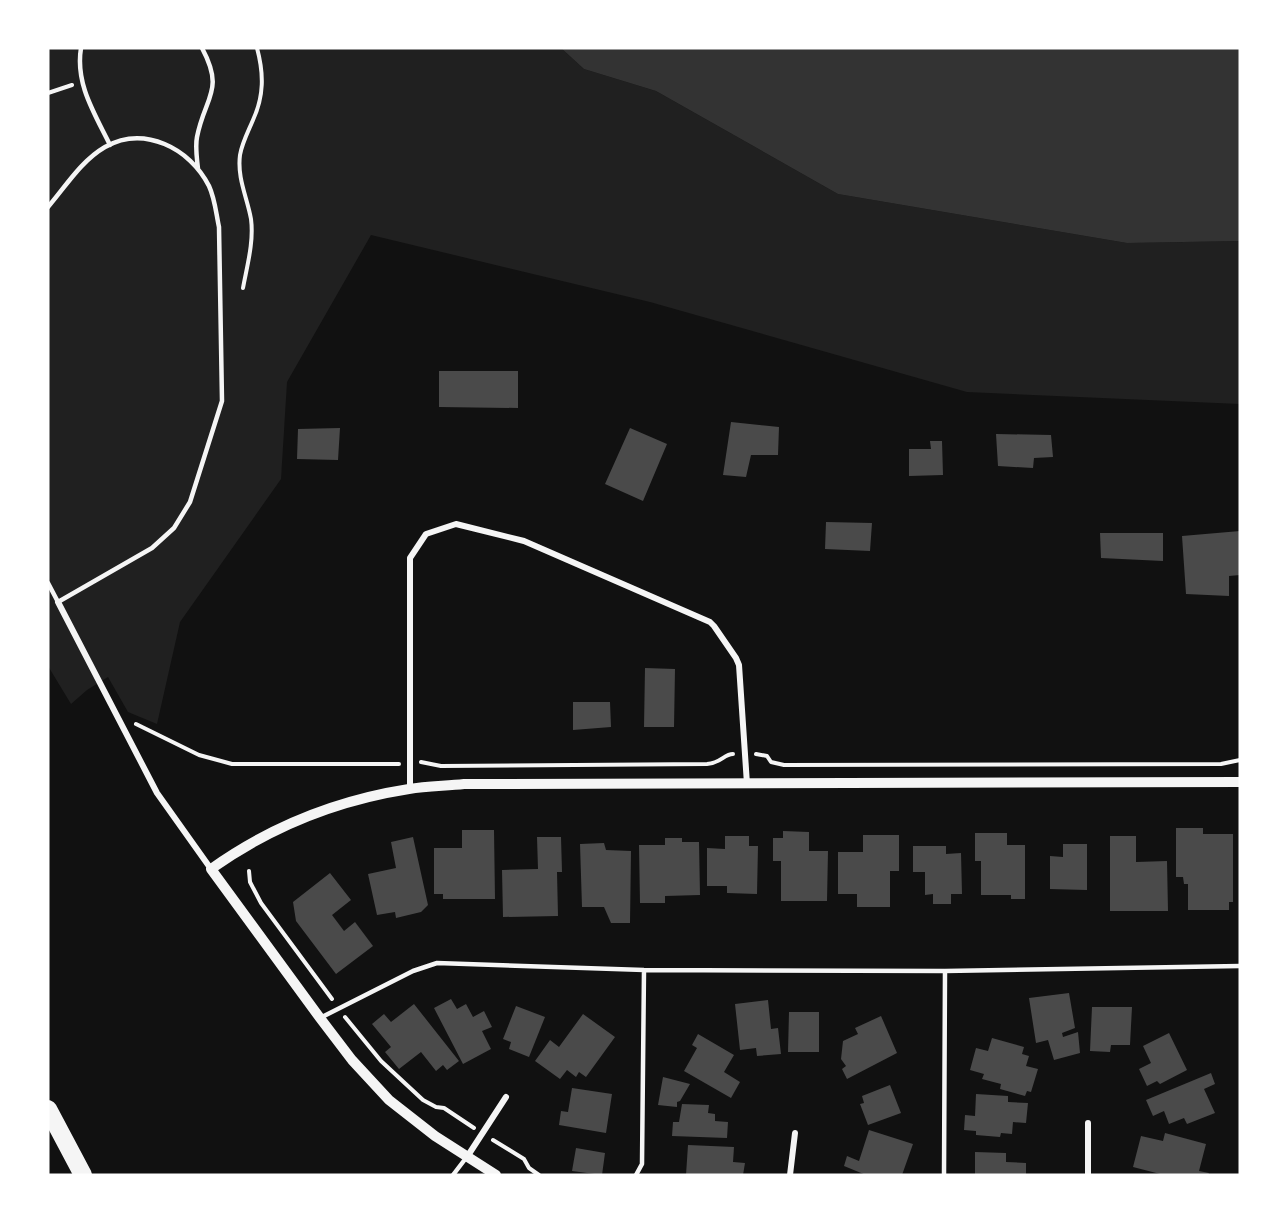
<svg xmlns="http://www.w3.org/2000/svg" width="1288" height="1223" font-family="'Work Sans',sans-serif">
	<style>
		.green { fill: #202020 }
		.water { fill: #333 }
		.building { fill: #4a4a4a }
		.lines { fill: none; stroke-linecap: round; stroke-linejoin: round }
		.path { stroke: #f5f5f5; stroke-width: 4 }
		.service { stroke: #f5f5f5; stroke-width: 4.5 }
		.minor { stroke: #f5f5f5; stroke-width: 6 }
		.tertiary { stroke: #f5f5f5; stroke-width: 10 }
		.motorway { stroke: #f5f5f5; stroke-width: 18 }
	</style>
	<rect width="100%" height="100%" fill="#111"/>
	<path class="green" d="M48,48h513l23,21 72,22 182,103 289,49 113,-2v163l-273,-12 -317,-90 -279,-67 -84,147 -6,97 -101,143 -23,102 -29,-12 -20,-35 -21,13 -16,14 -23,-38z"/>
	<path class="water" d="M561,48h679v193l-113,2 -289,-49 -182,-103 -72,-22z"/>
	<path class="building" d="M439,371h79v37l-79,-1z
		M731,422l48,5 -1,28h-27l-5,22 -23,-2z
		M340,428l-2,32 -41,-1 1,-30z
		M630,428l37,16 -24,57 -38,-17z
		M996,434l55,1 2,22 -19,1 -1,10 -35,-2z
		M930,441h12l1,34 -34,1v-27h22z
		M826,522l46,1 -2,28 -45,-2z
		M1240,531v44l-11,1v20l-43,-2 -4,-58z
		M1100,533h63v28l-62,-3z
		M645,668l30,1 -1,58h-30z
		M573,702h37l1,25 -38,3z
		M1176,828h27v6h30v68h-4v8h-41v-26h-4l-1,-7h-7z
		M462,830h32l1,69h-52v-5h-9v-46h28z
		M783,831l26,1v19h19l-1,50h-46v-40h-8v-23h10z
		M975,833h32v12h18v54h-14v-4h-30v-34h-6z
		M863,835h36v36h-9v36h-33v-13h-19v-42h25z
		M725,836h24v10h9l-1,48 -30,-1v-7h-20v-38l18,1z
		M1110,836h26v26l31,-1 1,50h-58z
		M413,837l15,68 -7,7 -25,6 -1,-6 -18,3 -9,-41 28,-6 -5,-26z
		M537,837h24l1,35h-5l1,44 -55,1 -1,-47 36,-1z
		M665,838h17v4h17l1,53 -35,1v7h-25l-1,-58h26z
		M604,843l2,7 25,1 -1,72h-19l-7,-16h-22l-2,-63z
		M1063,844h24v46l-37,-1v-33l13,1z
		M913,846h33v8l15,-1 1,41h-11v10h-18v-10l-8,1v-23h-12z
		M330,873l21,27 -19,15 12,16 11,-9 18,24 -37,28 -40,-53 -3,-19z
		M1069,993l6,35 -13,5 1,4 15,-5 2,21 -26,7 -6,-20 -12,3 -7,-45z
		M451,999l6,10 9,-5 7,13 11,-6 8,16 -10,4 9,18 -28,15 -29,-56z
		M768,1000l3,29 7,-1 3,26 -24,2 -1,-8 -16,2 -5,-46z
		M414,1004l45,57 -12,9 -4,-5 -7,6 -15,-19 -22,17 -14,-17 6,-5 -19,-23 12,-10 7,8z
		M516,1006l29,11 -16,40 -20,-8 2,-7 -8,-3z
		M1092,1007h40l-2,38h-19l-1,7 -20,-1z
		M789,1012h30v40h-31z
		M583,1014l32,23 -29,40 -7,-5 -3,5 -9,-7 -7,9 -25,-18 15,-21 9,7z
		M881,1016l16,37 -50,26 -5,-10 4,-3 -5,-7 2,-18 15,-7 -3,-6z
		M1169,1033l18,37 -27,14 -3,-3 -10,5 -8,-17 12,-6 -8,-17z
		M698,1034l36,21 -10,17 16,10 -9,16 -47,-27 13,-23 -5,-3z
		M992,1038l32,9 -2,7 7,2 -3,10 12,3 -7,23 -4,-1 -2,5 -25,-7 1,-5 -19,-5 2,-5 -14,-4 6,-22 12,3z
		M1211,1073l4,11 -11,5 11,24 -28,11 -3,-6 -15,6 -5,-13 -11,5 -7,-16z
		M663,1077l27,7 -10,17 -3,1v5l-19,-2z
		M890,1085l11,28 -33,12 -8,-21 4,-1 -2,-7z
		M572,1088l40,6 -6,39 -47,-8 2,-14 7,1z
		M976,1094l32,2v6l20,1 -2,20 -13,-1 -1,12 -11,-1 -1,4 -24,-2v-4l-12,-1 1,-15 10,1z
		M682,1104l27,1 -1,8 7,1v7l13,1 -1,16 -55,-2 1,-14h6z
		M869,1130l44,14 -11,31h-36l-22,-9 3,-10 12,5z
		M1165,1133l41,11 -7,27 10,2 -1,2h-44l-31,-8 8,-31 22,5z
		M688,1145l46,2 -1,15 12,1 -2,12h-57z
		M576,1148l29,5 -3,22 -30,-4z
		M975,1152l31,1v9l20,1v12h-51z"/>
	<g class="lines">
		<path class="path" d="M48,93l24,-8
			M243,288c4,-22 11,-46 8,-69 -4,-22 -14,-41 -11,-64 2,-12 8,-23 13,-35 11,-24 11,-46 4,-72
			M136,724l63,31 33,9h167
			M756,754l11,2 4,6 13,3 437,-1 19,-4
			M421,762l20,4 266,-2c14,-1 17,-10 26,-10
			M249,871l1,11 11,21 71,96
			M345,1017l36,44 42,39 13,7 8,1 30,20
			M493,1140l31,19 5,9 10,7"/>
		<path class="service" d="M81,48c-6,36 14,66 29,97
			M198,169c-1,-10 -3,-22 -1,-32 8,-41 28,-46 5,-89
			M48,207c18,-21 33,-46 57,-60 39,-22 85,1 104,39 6,13 7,27 10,41l3,174 -32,101 -16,26 -22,20 -94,54 -10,-19
			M320,1018l93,-47 24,-8 207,7 301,1 295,-5
			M453,1175l13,-17
			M636,1175l6,-11 2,-194
			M944,1175l1,-204"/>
		<path class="minor" d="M58,602l99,191 54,76
			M410,788v-230l16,-24 30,-10 68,17 186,81 4,4 22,32 3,7 8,119
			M467,1157l39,-60
			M790,1175l5,-42
			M1088,1175v-52"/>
		<path class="tertiary" d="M496,1175l-61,-39 -46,-36 -37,-40 -32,-42 -109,-149c59,-42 127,-69 198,-80 18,-3 37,-3 55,-5l776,-2"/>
		<path class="motorway" d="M48,1109l35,66"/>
	</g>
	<rect width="1288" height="1223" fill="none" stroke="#ffffff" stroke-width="99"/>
</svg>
